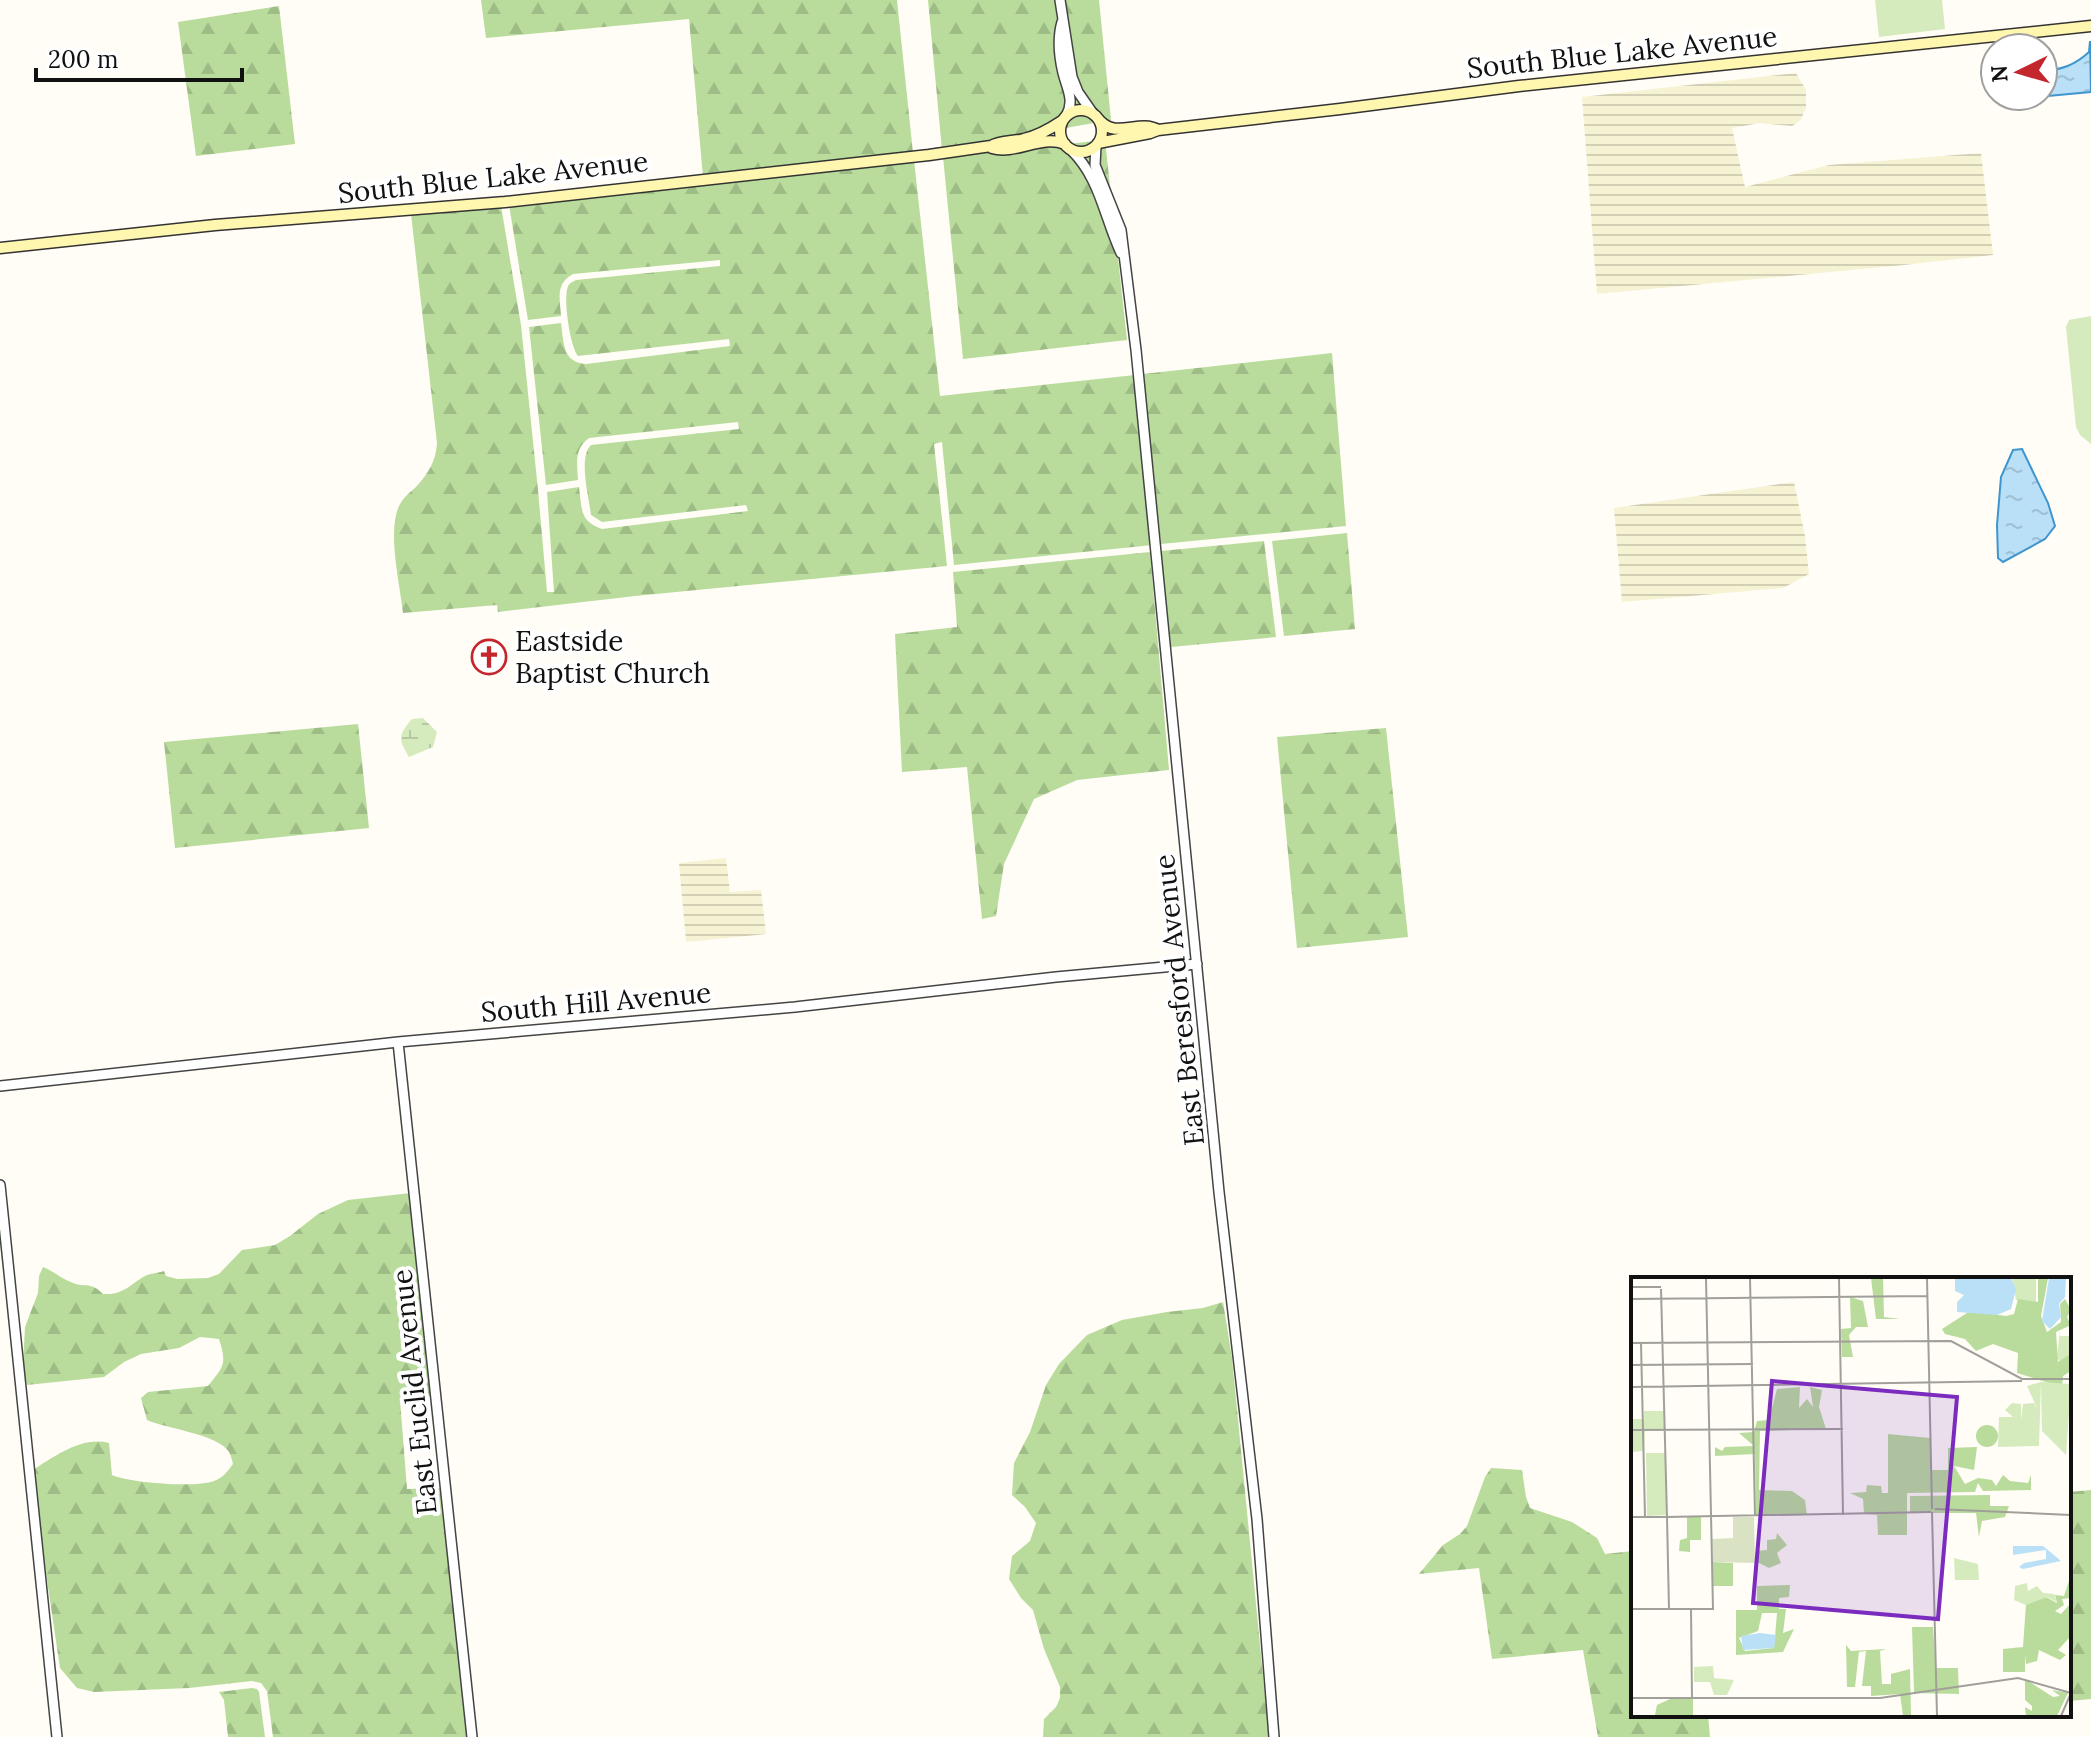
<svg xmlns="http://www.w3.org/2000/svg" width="2091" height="1737" font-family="Lora,serif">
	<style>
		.farmland { fill: url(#farmland-rules) }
		.grass { fill: #d5ebbd }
		.forest { fill: url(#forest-firs) }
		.wetland { fill: url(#wetland-marsh) }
		.water { fill: url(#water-ripples); stroke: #3f96cf; stroke-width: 2 }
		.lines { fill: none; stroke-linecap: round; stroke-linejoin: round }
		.tertiary-casing { stroke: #444; stroke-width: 12 }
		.secondary-casing { stroke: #333; stroke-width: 13 }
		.tertiary { stroke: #fff; stroke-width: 9 }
		.secondary { stroke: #fff6b0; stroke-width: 10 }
		.labels { text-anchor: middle; stroke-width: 8; stroke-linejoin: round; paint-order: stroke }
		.street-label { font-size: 28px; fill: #111; stroke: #fff }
		.poi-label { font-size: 28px; fill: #111; stroke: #fff; text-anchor: start }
		.inset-road { fill: none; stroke: #a09f9a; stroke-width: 2 }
		.view { fill: #7b2cbf; fill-opacity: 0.15; stroke: #7b2cbf; stroke-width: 4 }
		.inset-edge { fill: none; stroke: #111; stroke-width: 4 }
	</style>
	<defs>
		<pattern id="farmland-rules" width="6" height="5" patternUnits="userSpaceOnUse" patternTransform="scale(2)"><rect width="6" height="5" fill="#f6f3d4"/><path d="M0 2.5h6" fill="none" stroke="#d2cfb5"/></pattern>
		<pattern id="forest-firs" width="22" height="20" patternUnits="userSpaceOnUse" patternTransform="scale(2)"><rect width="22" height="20" fill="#b9dc9c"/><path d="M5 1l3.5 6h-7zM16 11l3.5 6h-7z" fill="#9ebc85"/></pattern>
		<pattern id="wetland-marsh" width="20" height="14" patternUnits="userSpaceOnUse" patternTransform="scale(2)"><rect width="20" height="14" fill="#d5ebbd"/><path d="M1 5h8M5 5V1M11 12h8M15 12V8" fill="none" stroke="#b6c8a1"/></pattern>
		<pattern id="water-ripples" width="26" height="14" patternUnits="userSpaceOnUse" patternTransform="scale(2)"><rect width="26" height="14" fill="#b9e0f7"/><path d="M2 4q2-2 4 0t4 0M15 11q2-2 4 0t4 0" fill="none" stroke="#9ebfd3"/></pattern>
	</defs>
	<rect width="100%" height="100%" fill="#fffdf5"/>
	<path class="farmland" d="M1796,73l10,17v18l-6,13 -8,5 -32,-3 -28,5 13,59 84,-22 152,-12 12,102 -89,10 -307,29 -15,-197z
		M1794,482l11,54 4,38 -26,14 -161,14 -8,-94z
		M726,858l4,34 31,-2 5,44 -80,8 -7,-79z"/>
	<path class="grass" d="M1875,0h67l3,29 -66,8z
		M2091,316v128l-11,-9 -4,-8 -10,-100 3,-7z"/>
	<path class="forest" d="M481,0h416l16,153 -210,24 -14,-158 -203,19z
		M928,0h171l12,120 -169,30z
		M279,6l16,138 -99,12 -18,-134z
		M1105,140l22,200 -164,19 -20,-202z
		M914,160l26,236 195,-21 18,170 -199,20 -12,-123 -8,2 13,122 -312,30 -137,16 -1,-7 -94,8c-3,-29 -16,-81 -4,-107 4,-8 10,-13 17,-19 12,-13 20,-26 21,-44l-26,-229 90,-8 20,119 17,165 9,102h7l-7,-100 32,-5c3,21 0,34 23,42l146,-18 -2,-6 -144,17 -11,-7c-2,-18 -13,-57 0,-70l148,-16 -1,-7 -149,16c-15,11 -12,25 -11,42l-32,5 -17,-158 32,-4c3,20 1,39 25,41l144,-18 -1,-7 -151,17c-8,-10 -14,-53 -11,-66 1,-7 4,-7 9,-10l144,-14v-6l-147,14c-18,10 -13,24 -12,42l-33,4 -19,-115z
		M1332,353l14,173 -185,18 -18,-170z
		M1347,533l8,96 -71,7 -12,-95z
		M1264,541l12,96 -105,10 -10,-96z
		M1150,552l19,218 -92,10 -43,19 -30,65 -8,52 -14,3 -15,-152 -65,5 -7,-138 62,-7 -4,-55z
		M358,724l11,104 -194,20 -11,-106z
		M1386,728l22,209 -111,11 -20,-211z
		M411,1193l20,203 -31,4 7,89 35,-1 26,249h-195l-6,-46 -6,-8 -9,-2 -63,7 -95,4 -17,-4 -17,-20 -21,-142 -6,-56c22,-14 49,-34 76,-27l3,32c18,8 84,13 102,6 10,-4 13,-9 19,-17 -1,-4 -2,-8 -4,-12 -11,-18 -62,-23 -82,-32l-6,-22 7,-6 60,-6c16,-20 19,-22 11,-47l-19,-2 -21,11 -38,6 -17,8 -20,15 -77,8 -4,-20 2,-38 13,-34 1,-17 4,-9c10,4 19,12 30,16 13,5 17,-2 30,11 21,1 26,-9 42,-18 6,-3 13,-3 19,-5l2,5 11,3 31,-1 11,-4 23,-24 33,-5 15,-9 28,-22 30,-14z
		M1223,1302l9,56 37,379h-226l1,-18 12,-12 4,-9v-11l-16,-38 -11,-39 -12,-12 -12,-19 3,-23 18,-15 6,-18 -11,-16 -13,-12 2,-32 16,-31 16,-47 13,-21 28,-29 35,-15 45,-8 36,-4z
		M1491,1468l31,2 4,27 4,11 42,14 25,16 8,16 28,-3v164h75l2,22h-112l-15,-87 -91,9 -13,-91 -60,6 24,-29 17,-11 7,-8 18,-49z
		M2091,1490v209l-22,2v-209z
		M252,1688l5,1 2,3 6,45h-37l-4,-37 -5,-8z"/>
	<path class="wetland" d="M423,718l14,14 -4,15 -24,10c-11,-18 -11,-22 3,-38z"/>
	<path class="water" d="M2090,41l1,51 -54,5 6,-1v-25c18,-1 32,-6 46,-19z
		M2022,449l26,54 7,23 -10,13 -42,23 -5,-4 -1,-33 4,-48 12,-27z"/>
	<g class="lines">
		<g class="tertiary-casing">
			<path id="tertiary" d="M1060,0l12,77 6,15 16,23
				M1062,22c-5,17 -3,34 1,51 4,16 12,28 3,43
				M1096,146l-1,19 26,65 15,120 83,842 38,327 17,218
				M1070,149c30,28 34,68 51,104
				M398,1042l74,695
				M0,1086l398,-44 397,-35 261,-30 141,-13
				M0,1185l57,552"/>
		</g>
		<g class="secondary-casing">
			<path id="secondary" d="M1060 131a21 21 0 1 1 42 0a21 21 0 1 1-42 0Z
				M1100,121c17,18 39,-2 58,9
				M1098,143l52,-10 8,-3 182,-21 179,-23 572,-60
				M992,148c24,7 49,-14 73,-4
				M0,248l215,-23 290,-23 424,-47 62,-9c10,-6 22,-4 33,-7 14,-3 26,-10 38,-18"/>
		</g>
		<use href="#tertiary" class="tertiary"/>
		<use href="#secondary" class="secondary"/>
	</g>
	<defs>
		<g id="church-ring" transform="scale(1.8)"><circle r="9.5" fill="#fff" stroke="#c4262e" stroke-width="1.5"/><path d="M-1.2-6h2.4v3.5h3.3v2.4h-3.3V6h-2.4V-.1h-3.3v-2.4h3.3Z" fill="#c4262e"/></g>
	</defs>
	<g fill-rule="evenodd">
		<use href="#church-ring" x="489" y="657"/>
	</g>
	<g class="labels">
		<g class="street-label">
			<text transform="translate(1622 52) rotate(-6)" y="10">South Blue Lake Avenue</text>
			<text transform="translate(493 177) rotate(-6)" y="10">South Blue Lake Avenue</text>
			<text transform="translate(1179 1000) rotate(-96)" y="10">East Beresford Avenue</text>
			<text transform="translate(596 1002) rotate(-5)" y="10">South Hill Avenue</text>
			<text transform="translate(414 1392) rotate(-96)" y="10">East Euclid Avenue</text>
		</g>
		<g class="poi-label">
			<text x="515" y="651">Eastside<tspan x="515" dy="32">Baptist Church</tspan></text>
		</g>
	</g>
	<g transform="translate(1631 1277)">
		<rect width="440" height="440" fill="#fffdf5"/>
		<path d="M381,1h24v24l-20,-2zM429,53v6h11v18l-10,9 -4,-5zM410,105l-2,64 -41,1 1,-30h14l-8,-7 7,-7 9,1v16l2,-16 11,-1 4,7 -11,-24zM13,134h20l1,20 -20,-1 -1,21 -13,1v-33h13zM15,176h19l2,62 -20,1zM323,281l24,6 1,16h-24zM82,389l1,12 20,2 -7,15h-13l-4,-13h-16v-15z" fill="#d5ebbd"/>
		<path d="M240,1h12l1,39 16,2h-24zM407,1h10l-7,38 6,16 14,-10 -1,-18 5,-5 6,11 -4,7 4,8 -15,7 2,30 13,-8v17l-8,5 -1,11 -45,-14 1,-20 -25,-9 -17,7 -11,-12 -20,-5 -3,-5 28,-18 36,5 8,-2 4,-15 20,3zM219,20l13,4 5,26h-12l-7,8 4,22h-11l-1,-28 10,-1zM169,110l-1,21 8,-9 6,8 -3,-20 12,3 -3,17 7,22 -66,2 -1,59 33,1 13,9 2,15 -51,1 -1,-62 -40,2v-9l7,4 3,-4 29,-1 -15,-13 15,-1 3,-11 12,-1 8,-31zM345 159a11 11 0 1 1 22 0a11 11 0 1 1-22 0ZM257,157l42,4 1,32h17v-22l29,-1 -3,23 -20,-4 11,18 13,-6 14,2 4,6 7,-11 7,6 18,2 3,-8v15l-48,1 -5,-8 -3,9 -68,1v42h-29l-1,-20 -13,-1 -1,-15 -13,-6 16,-1 1,-7 14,1 1,7h6zM359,218v11h19l-4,11 -23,4 -3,16 -3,-24h-66v-17zM56,240h14v23h-11v12l-11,-1 1,-11 7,-2zM146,256l10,12 -10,8 4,10 -12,5 -12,-6 -1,-11 11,-1v-10l9,-1zM82,285l20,1v23h-20zM440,298v23l-9,1 2,6 -9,6 6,3 10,-11v33l-13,14 8,5 -6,5 -21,-10 -2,11 -11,3 -1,-9v17h-22v-23l20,-2 3,-43 20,-7 11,6 -2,-8 9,1zM159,308l-1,12 -10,1v11h7l-3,24 11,-4 -11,23 -47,3v-45h21v-24zM131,336h15l-3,35 -29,3 -6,-13 19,-7zM281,350h21l3,41h22l1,26 -45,-1zM215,368l5,6 35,-2 -6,2 2,33h9v-10l19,-5 1,47h-8l-3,-22 -29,2v-10h-9l4,-35 -7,1 -4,35h-8zM394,402l28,18 7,-1 -8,-6 16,3 -11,23h-31l-1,-9 7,4v-5l-7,-6zM62,421v18h-51l13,-1 2,-10 13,-6z" fill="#b9dc9c" fill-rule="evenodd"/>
		<path d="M410,105l30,2 -5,71 -24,-24zM396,306l1,8 9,-5 6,7 11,1 3,8 -10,-5 -21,8 -12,-5 1,-14z" fill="#d5ebbd"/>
		<path d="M102,240h21l1,46 -42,-1 -1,-23 21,-1z" fill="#d9e3c4"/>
		<path d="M324,1h56l5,11 -5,20 -14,6 -40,-3v-10l7,-7 -9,-4zM418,1h17l-1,19 -6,7 2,13 -11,12 -8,-8zM382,269h30l18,15 -38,8 -4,-2 5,-4 22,-4v-9l-33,5zM129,356l16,2 -2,13 -31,2 -2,-14z" fill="#b9e0f7"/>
		<path class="inset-road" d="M119,1l5,238M208,1l4,237M296,1l5,231M0,10h30M0,22l296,-3M0,66l320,-2 71,38h49M10,66l4,174M0,88l122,-1M0,110l391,-6M0,153l212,-1M304,232l136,6M301,235l5,204M0,240h36l-6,-228M0,332h82l-7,-331M38,332l-2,-92 264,-5M60,332l1,89M0,421h249l138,-20 53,15M430,439l10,-23"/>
		<path class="view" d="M141,104l185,16 -19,222 -185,-16z"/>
		<rect width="440" height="440" class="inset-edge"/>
	</g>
	<g transform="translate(2019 72) rotate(265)"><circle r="38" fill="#ffffff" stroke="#a0a0a0" stroke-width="2"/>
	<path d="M0-6L14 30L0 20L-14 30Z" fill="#c4262e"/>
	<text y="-12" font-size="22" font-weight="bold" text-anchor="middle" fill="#111111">N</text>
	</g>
	<path d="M36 68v12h206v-12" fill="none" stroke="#111111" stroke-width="4"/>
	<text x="48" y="68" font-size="24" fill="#111111" stroke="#ffffff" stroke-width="6" paint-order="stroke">200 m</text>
</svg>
